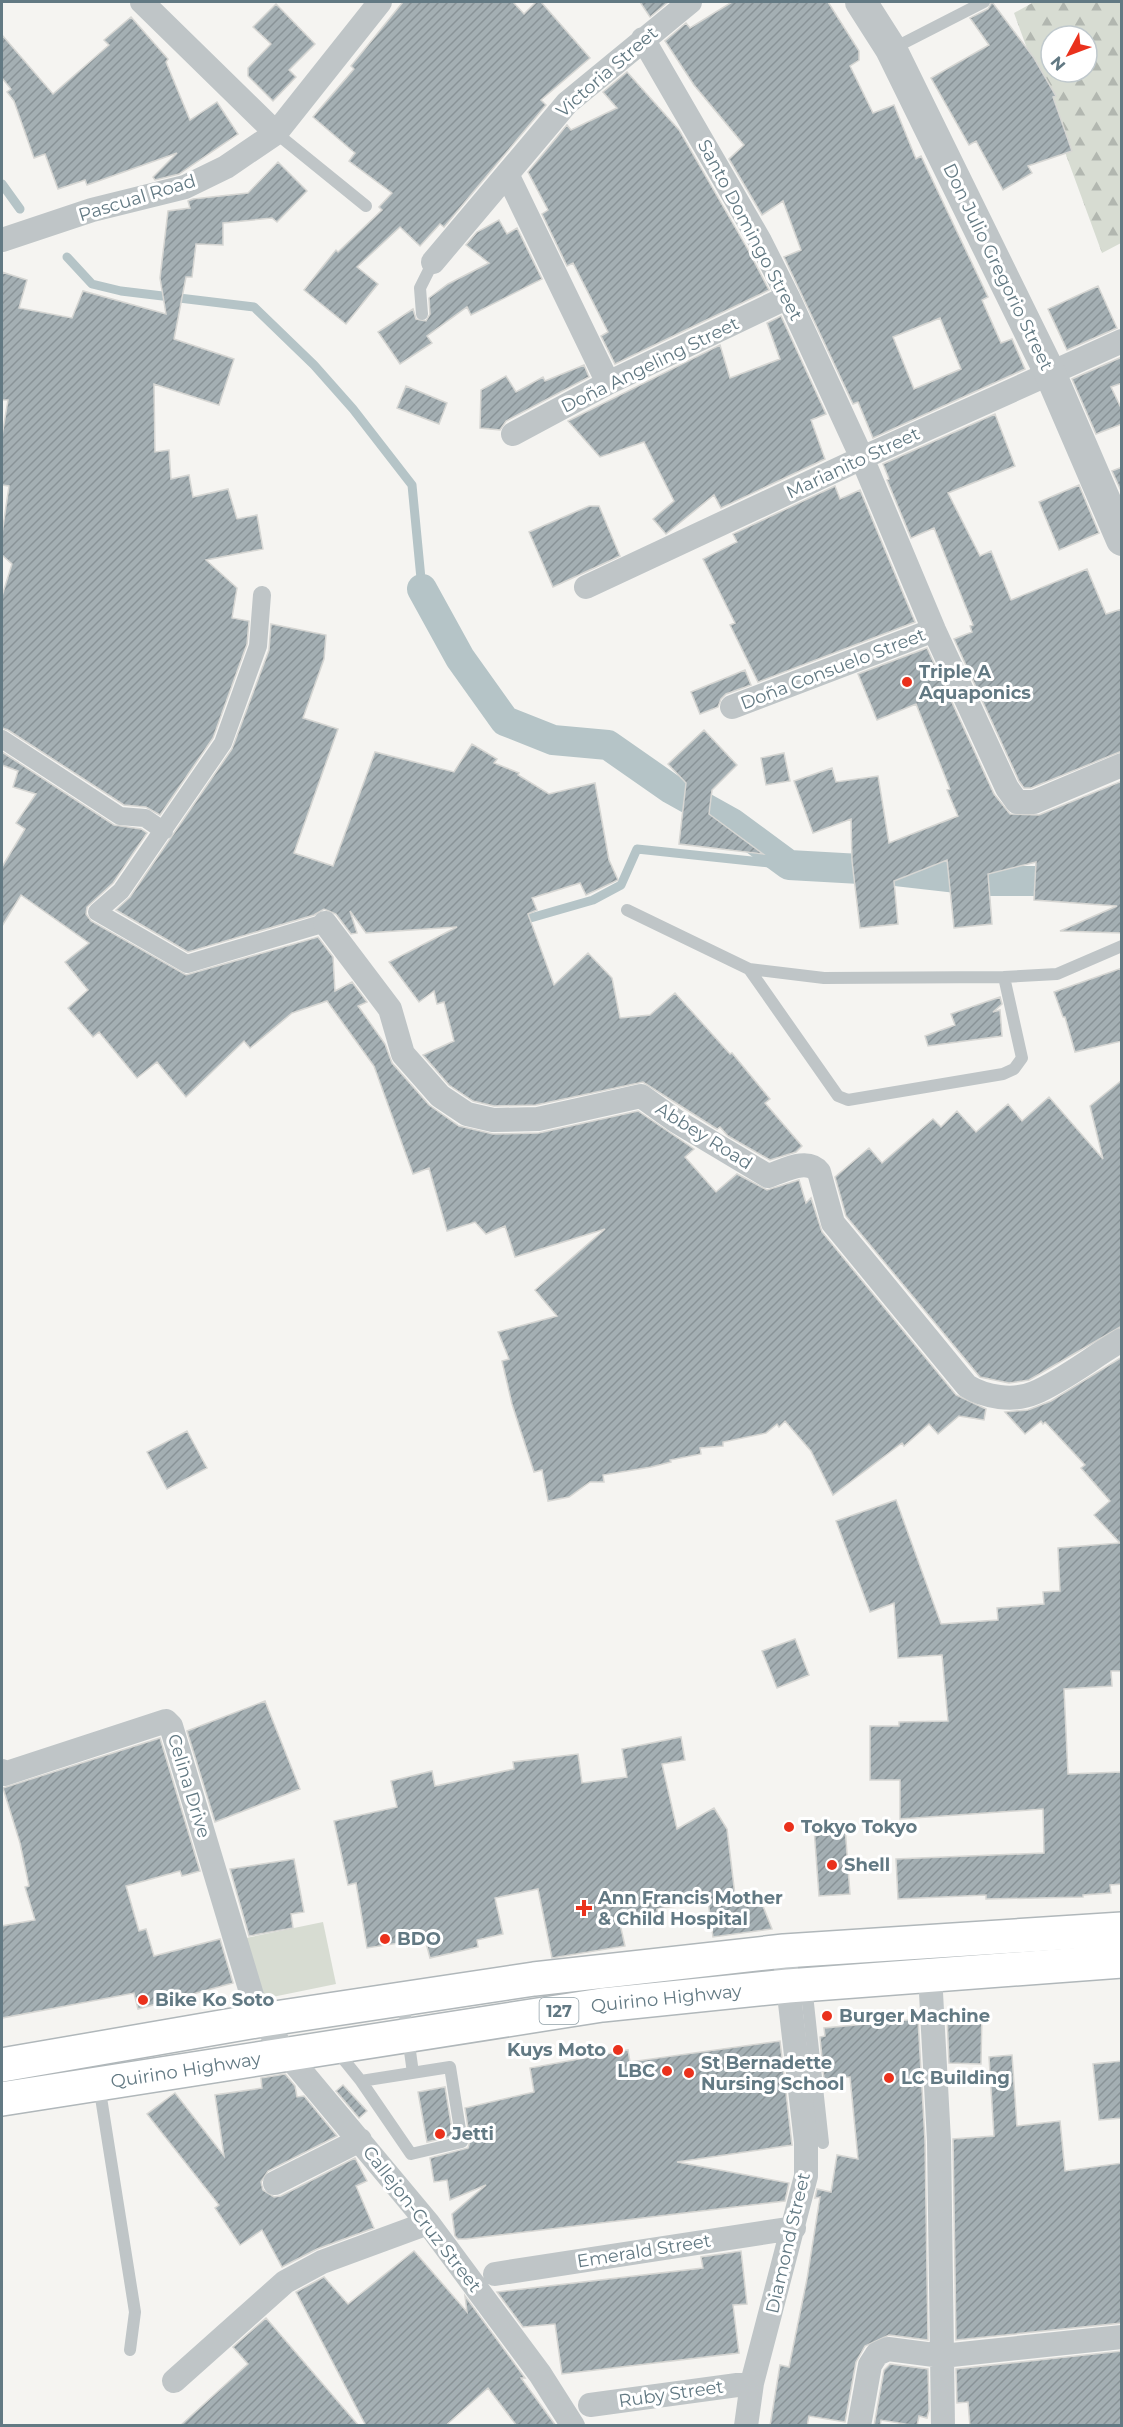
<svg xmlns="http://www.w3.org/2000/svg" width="1123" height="2427" font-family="Montserrat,sans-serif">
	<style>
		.green { fill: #d7dcd2 }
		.forest { fill: url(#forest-firs); fill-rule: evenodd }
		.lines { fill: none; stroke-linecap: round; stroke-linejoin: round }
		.stream { stroke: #b5c4c7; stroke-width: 9 }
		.canal { stroke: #b5c4c7; stroke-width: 30 }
		.building { fill: url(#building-hatch); stroke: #d6d6d3; stroke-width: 1.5; fill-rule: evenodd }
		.primary-casing { stroke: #b0b7ba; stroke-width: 36 }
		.service { stroke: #bfc5c7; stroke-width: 12 }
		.pedestrian { stroke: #bfc5c7; stroke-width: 18 }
		.minor { stroke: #bfc5c7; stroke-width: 24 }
		.tertiary { stroke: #bfc5c7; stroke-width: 32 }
		.primary { stroke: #fff; stroke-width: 33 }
		.poi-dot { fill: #ea311c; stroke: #fff; stroke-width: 2 }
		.labels { text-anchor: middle; stroke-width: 6; stroke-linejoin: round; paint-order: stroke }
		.shield { fill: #fff; stroke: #91a1a8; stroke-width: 1.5 }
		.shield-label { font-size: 16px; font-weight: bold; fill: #627983 }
		.street-label { font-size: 18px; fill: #627983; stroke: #fff }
		.poi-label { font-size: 18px; font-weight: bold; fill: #627983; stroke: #fff; text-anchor: start }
	</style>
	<defs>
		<pattern id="forest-firs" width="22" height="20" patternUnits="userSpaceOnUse" patternTransform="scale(1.5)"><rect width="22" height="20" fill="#d7dcd2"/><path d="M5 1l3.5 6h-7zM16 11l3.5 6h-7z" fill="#b2b7b0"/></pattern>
		<pattern id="building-hatch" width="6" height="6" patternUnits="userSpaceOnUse" patternTransform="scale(1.5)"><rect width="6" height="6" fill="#a4afb3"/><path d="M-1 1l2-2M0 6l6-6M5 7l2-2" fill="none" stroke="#899397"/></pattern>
	</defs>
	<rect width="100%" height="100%" fill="#f5f4f1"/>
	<path class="green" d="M323,1922l13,62 -83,17 -12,-62z"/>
	<path class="forest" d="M1034,2h87v241l-19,10 -88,-240zM1051,36h36v36h-36z"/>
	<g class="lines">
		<path class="stream" d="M2,184l18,25
			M67,257l25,27 29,7 133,16 60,58 39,44 59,76 10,104
			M520,921l73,-21 28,-15 16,-36 152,16"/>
		<path class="canal" d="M422,589l38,69 45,63 48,19 55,5 63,44 61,34 57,42 107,6 88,10h92"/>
	</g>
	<path class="building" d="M403,2h110l11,12 12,-12h5l49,56 -49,42 5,5 -102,122 -4,-3 -20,22 -20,-19 -43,40 21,17 -32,40 -42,-34 32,-40 2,2 44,-42 -3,-3 13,-14 -43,-32 6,-8 -42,-36 41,-48 -3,-3z
		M640,2h28l-18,15z
		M732,2h96l31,49v9l-9,6 23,47 21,-8 22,54 5,-3 67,141 -6,3 19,43 11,-4 13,30 -152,69 -15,-36 -5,2 -69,-147 17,-7 -18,-49 -21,14 -33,-56 15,-14 -50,-60 -29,-44 21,-18 4,5zM940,318l21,51 -47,20 -21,-52z
		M992,2l42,56 22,38 -3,1 19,54 -44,15 4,7 -29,17 -27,-49 -7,4 -38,-67 58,-33 -19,-27 18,-9z
		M276,4l39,40 -26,26 7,7 -23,24 -25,-25v-8l23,-24 -18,-17z
		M131,17l37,42 -2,3 24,58 27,-18 21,32 -59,40 -24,6 -2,-3 24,-24 -90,32 -2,-5 -27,9 -13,-35 -11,4 -20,-57 -7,-9 4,-3 -9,-11v-43l51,59 56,-49 -5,-5z
		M627,72l52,58 68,118 22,42 -154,74 -14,-28 7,-4 -35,-69 -6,3 -25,-52 6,-4 -20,-38 39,-47 4,5 46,-22 -14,-16z
		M278,162l29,29 -30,31 -5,-4 -49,5v22l-27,-1 -4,33h-6l-12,62 60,20 -15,46 -65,-21 1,68 14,-2 2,29 18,-4 4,22 35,-8 9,30 20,-4 6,34 -57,11 31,28 -5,30 17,3 -2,23 -34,94 -53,77 -14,-8 -22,-2 -116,-75 -6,-2v-132l10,-32 -10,-9v-21l7,-48 -7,-1v-49l6,-36h-6v-128l25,8 -8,28 53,10 11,-27 83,23 -6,-36 8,-67 22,-3 -2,-7 5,-2 55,-6z
		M499,220l8,14 10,-6 25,51 -71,36 -4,-8 -40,29 5,7 -32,21 -22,-32 35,-23 3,10 10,2 4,-7 -1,-16 19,-14 41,-21 -23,-18 11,-13z
		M1098,286l19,42 -50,22 -19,-41z
		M781,316l45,98 -15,6 14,39 -104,49 -7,-13 -48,39 -13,-15 21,-18 -30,-59 -44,15 -32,-36 152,-76 10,33 50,-19 -13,-36z
		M1122,357v26l-11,4 11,23v14l-26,10 -24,-55z
		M584,365l5,12 -83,44 -6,9 -20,-2 1,-38 25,-14 10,16 27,-15 2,4z
		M406,386l41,17 -8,21 -42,-16z
		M995,414l20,52 -67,27 32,63 11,-5 20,49 76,-31 19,45 16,-5v142l-91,37h-7l-5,-7 -65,-142 18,-7 -2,-6 3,-1 -39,-97 -23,10 -24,-58 2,-1 -6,-15z
		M1122,467v26l-10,-22z
		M1079,485l20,48 -40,17 -20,-48z
		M835,486l5,13 20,-9 55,132 -157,60 -28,-57 5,-2 -32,-64 34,-17 -4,-8z
		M589,506h10l21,50 -67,31 -24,-55z
		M271,624l55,11 -2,24 -21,59 35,11 -44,124 39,13 42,-114 79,20 18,-28 25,15 -3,4 25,10 -1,2 31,19 46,-11 14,77 9,20 -32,15 -6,-12 -48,15 5,12 -9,4 26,71 34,-32 24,25 8,40 30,-3 25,-22 55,61 2,-1 38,46 -5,4 37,43 -6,6 -26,8 -42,-24 -8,-9 -3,2 -74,-47 -107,23 -42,1 -21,-5 -24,-16 -26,-30 31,-14 -10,-39 -7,2 -3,-13 -15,11 -30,-40 68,-35 -91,6 -16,-22 7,22 -6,1 -15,-20 -12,-5 -10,6 -126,37 -72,-42 14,-13 102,-148 37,-99z
		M927,648l67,146 16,20 29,1 83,-34v152l-62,-2 57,-25 -83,-6 2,-38 -48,12 4,50 -38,4 -7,-68 -53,21 4,43 -38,4 -8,-67 -1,-42 -38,14 -19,-52 38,-13 4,14 42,-6 11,67 69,-27 -11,-26 3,-1 -34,-85 -39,16 -19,-46z
		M745,670l6,15 -25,9 -5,5 -3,8 -18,7 -9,-22z
		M704,730l33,35 -25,25 -3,24 54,40 -84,-10 7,-61 -18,-19z
		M2,752l112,73 27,4 6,4 -34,50 -26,24 -1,7 5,7 95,54 132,-38 15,20 2,34 17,-9 15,20 -9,4 27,38 7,19 37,42 30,21 34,8 46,-1 99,-22 56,38 -9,8 31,35 21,-18 30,16 32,-10 7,23 5,-5 11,34 134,163 30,14 -2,11 -25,-4 -21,18 -9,-10 -25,22 -2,-3 -69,52 -22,-44 -26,-30 -6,6 -2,-3 -11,9 -43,9v4l-23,2 1,6 -31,6 1,2 -20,5 -48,8 1,7h-14l-21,15 -21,4 -6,-31 -8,2 -22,-68 -10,-43 7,-2 -11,-27 59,-16 -22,-26 70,-61 -90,28 -10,-31 -19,8 -11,-12 -28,9 -18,-63 -16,6 -39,-108 -47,-65 -35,12 -42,35 -6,-7 -58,56 -29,-35 -20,16 -38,-46 -6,5 -25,-29 20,-18 -23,-28 24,-19 -68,-48 -19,31v-59l23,-38 -9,-6 20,-29 -23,-7 5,-16 -16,-6z
		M784,753l6,28 -24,4 -5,-27z
		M1122,968v73l-47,11 -10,-35h-2l-9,-25z
		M1000,997l2,7 -9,8 7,-2 2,26 -74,10 -3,-10 30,-11 -4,-11z
		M1122,1080v246l-93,54 -20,3 -29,-6 -134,-161 -11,-39 34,-29 13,15 51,-44 8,8 16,-16 19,21 32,-28 14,17 27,-24 54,62 -13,-53z
		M1122,1357v314h-11l1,15 -48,3 4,85 54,-2v112l-12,1 1,8 -28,2v2l-97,2v-4l-88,4 -2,-40 148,-6 -1,-44 -143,10v-39h-30v-54h29v-4l49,-1 -6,-66 -44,3 -4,-55 -24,9 -34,-91 60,-21 45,124 57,-4 -1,-12 47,-4 -1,-12 17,-1 -2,-43 62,-5 -26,-28 16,-14 -29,-33 4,-3 -40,-43 -2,2 -2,-3 -16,13 -20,-22 23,-2 23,-9z
		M187,1431l20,37 -40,21 -20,-37z
		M795,1639l14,36 -32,13 -15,-37z
		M265,1701l35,88 -85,33 -28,-91z
		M681,1737l4,23 -23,4 15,65 37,-21 13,21 8,66 22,-4 15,38 -59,8 -5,-36 -51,8 2,9 -39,6 5,22 -73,12 -14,-69 -43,9 8,36 -26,6 1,7 -48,11 -5,-19 -58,9 -11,-65 -8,2 -14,-64 63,-14 -6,-26 41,-10 3,15 79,-17 -1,-7 65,-8 4,29 45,-6 -5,-28z
		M160,1738l40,133 -18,5 -2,-5 -54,15 13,45 7,-2 8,27 66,-17 13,44 -95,26 -4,-16 -132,25v-92l33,-6 -10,-33 4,-1 -9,-43 -17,-55z
		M845,1827l5,67 -31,2 -5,-68z
		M294,1859l10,53 -13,2 2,14 -44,8 -19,-67z
		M958,2012h24l-1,52 -32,-1 -2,-47 11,-1z
		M918,2019l7,122 3,199 -39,-5 -24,11 -9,16 -11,60 -36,-6 -2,10h-37l10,-61 9,2 18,-88 13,-82 -5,1 2,-9 14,3 6,-37 21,4 -8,-82 -26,2 -4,-42 5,-1 -1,-8z
		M780,2041l12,104 -115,17 112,21 -4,18 -319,38h-8l-3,-3 -3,-22 34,-29 -36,15 -3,-20 -13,2 -4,-24 38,-10 2,-7 -5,-33 69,-16 -4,-24 98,-18 2,12z
		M1012,2055l5,71 43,-5 5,50 57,-8v160l-166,17 -3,-201 41,-3 -5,-79z
		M1122,2061v57l-23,2 -6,-56z
		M285,2074l10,12 2,11 7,-1 33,40 -69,35 -7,11 2,8 11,7 7,-1 74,-38 12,23 -11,5 18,42 -57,21 -35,18 -20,-37 -22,15 -25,-37 4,-3 -72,-91 28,-21 49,63 -9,-61 47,-7 -1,-10z
		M343,2085l24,26 -8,7 -23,-27z
		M445,2087l8,49 -26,6 -9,-50z
		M414,2251l53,61 -2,-16 60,82h-4l35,48h-39l-29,-38 -43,38h-79l-70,-134 28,-15 24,27z
		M741,2251l6,53 -14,1 6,48 -177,21 -7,-50 -32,3 -26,-35 206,-24 -2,-11z
		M266,2318l93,108h-179l68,-62 -15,-17z
		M1122,2351v75h-152l-2,-24 -11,1 -1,-34z
		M890,2364l38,5 1,41 -2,8 -8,-2 -2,10 -36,-6 -1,6h-6l10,-56z"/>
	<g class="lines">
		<g class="primary-casing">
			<g id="primary">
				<path d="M2,2065l260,-45 272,-41 250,-28 338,-22"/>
				<path id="s1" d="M2,2099l600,-94 186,-19 334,-25"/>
			</g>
		</g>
		<path class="service" d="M892,49l92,-47
			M276,133l90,73
			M422,314l-2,-26 13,-26
			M627,910l122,59 89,127 10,4 155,-26 11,-5 8,-11 -18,-81 53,-3 65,-28
			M749,969l75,9 180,-1
			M806,1985l17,158
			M403,2001l10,72
			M336,2050l25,31 50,73 51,-12 -12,-75 -89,14
			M99,2085l36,227 -5,38"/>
		<path class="pedestrian" d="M262,595l-4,51 -35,97 -102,148 -24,21 90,52 138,-41
			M2,739l118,77 25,2 19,13"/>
		<path class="minor" d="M142,2l134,131
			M643,39l117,202 28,56 74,161 72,172 73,158 10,14h17l88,-37
			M507,174l101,209
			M2,240l90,-30 93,-23 41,-20 50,-34 104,-131
			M433,262l134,-159 123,-101
			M513,434l95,-51 180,-86
			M586,587l276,-129 260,-117
			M732,707l202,-77
			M325,923l65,86 13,45 37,42 27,18 26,6 45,-1 103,-23 35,25 92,55c16,-5 39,-19 51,-4l14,51 134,163c18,11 46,16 67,7 29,-12 60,-37 88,-53
			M2,1771l2,3 162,-53 5,5 83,276 8,18 24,33 142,170 112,151 33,52
			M930,1974l9,167 4,285
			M275,2183l85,-43
			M495,2274l299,-46
			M174,2381l111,-99 37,-20 106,-39
			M590,2405l162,-22
			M746,2426l6,-43 54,-207v-34l-22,-191
			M859,2426l11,-61 7,-11 11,-5 54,7 180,-19"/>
		<path class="tertiary" d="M861,2l30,47 159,324 72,167"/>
		<use href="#primary" class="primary"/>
	</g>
	<g class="poi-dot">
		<circle cx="907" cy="682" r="6"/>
		<circle cx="789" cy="1827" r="6"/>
		<circle cx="832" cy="1865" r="6"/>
		<path d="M581 1899h6v6h6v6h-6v6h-6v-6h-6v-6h6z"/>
		<circle cx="385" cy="1939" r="6"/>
		<circle cx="143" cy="2000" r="6"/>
		<circle cx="827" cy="2016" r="6"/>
		<circle cx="618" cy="2050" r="6"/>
		<circle cx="667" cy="2071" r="6"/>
		<circle cx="689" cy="2073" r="6"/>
		<circle cx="889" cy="2078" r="6"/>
		<circle cx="440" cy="2134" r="6"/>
	</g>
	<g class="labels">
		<rect class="shield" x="539.5" y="1998" width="39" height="26" rx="4.5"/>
		<g class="shield-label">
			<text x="559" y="2017">127</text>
		</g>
		<g class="street-label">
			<text transform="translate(607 72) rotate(-41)" y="6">Victoria Street</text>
			<text transform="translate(137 198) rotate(-17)" y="6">Pascual Road</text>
			<text transform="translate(750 230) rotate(62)" y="6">Santo Domingo Street</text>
			<text transform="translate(998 267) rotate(64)" y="6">Don Julio Gregorio Street</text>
			<text transform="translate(650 365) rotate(-26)" y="6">Doña Angeling Street</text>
			<text transform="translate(853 463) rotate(-25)" y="6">Marianito Street</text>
			<text transform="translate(833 669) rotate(-21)" y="6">Doña Consuelo Street</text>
			<text transform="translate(704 1136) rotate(32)" y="6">Abbey Road</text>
			<text transform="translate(189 1786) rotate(73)" y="6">Celina Drive</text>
			<text dy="6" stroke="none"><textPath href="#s1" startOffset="672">Quirino Highway</textPath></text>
			<text dy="6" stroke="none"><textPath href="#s1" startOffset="186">Quirino Highway</textPath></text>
			<text transform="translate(422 2219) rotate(52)" y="6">Callejon-Cruz Street</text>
			<text transform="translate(788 2243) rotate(-77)" y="6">Diamond Street</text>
			<text transform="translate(644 2251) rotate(-9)" y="6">Emerald Street</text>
			<text transform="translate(671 2394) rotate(-8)" y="6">Ruby Street</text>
		</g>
		<g class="poi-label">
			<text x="919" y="678">Triple A<tspan x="919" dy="21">Aquaponics</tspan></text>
			<text x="801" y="1833">Tokyo Tokyo</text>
			<text x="844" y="1871">Shell</text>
			<text x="598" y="1904">Ann Francis Mother<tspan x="598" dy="21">&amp; Child Hospital</tspan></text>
			<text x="397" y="1945">BDO</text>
			<text x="155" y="2006">Bike Ko Soto</text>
			<text x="839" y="2022">Burger Machine</text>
			<text x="606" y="2056" text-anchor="end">Kuys Moto</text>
			<text x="701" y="2069">St Bernadette<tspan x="701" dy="21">Nursing School</tspan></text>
			<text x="655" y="2077" text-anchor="end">LBC</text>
			<text x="901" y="2084">LC Building</text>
			<text x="452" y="2140">Jetti</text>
		</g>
	</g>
	<rect width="1123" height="2427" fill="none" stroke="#627983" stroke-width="6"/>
	<g transform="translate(1069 54) rotate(229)"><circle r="28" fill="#ffffff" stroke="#c0c9cd" stroke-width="1.5"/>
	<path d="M0-4.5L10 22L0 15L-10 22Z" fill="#ea311c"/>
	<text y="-9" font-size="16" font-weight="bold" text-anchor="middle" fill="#627983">N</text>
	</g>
</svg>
